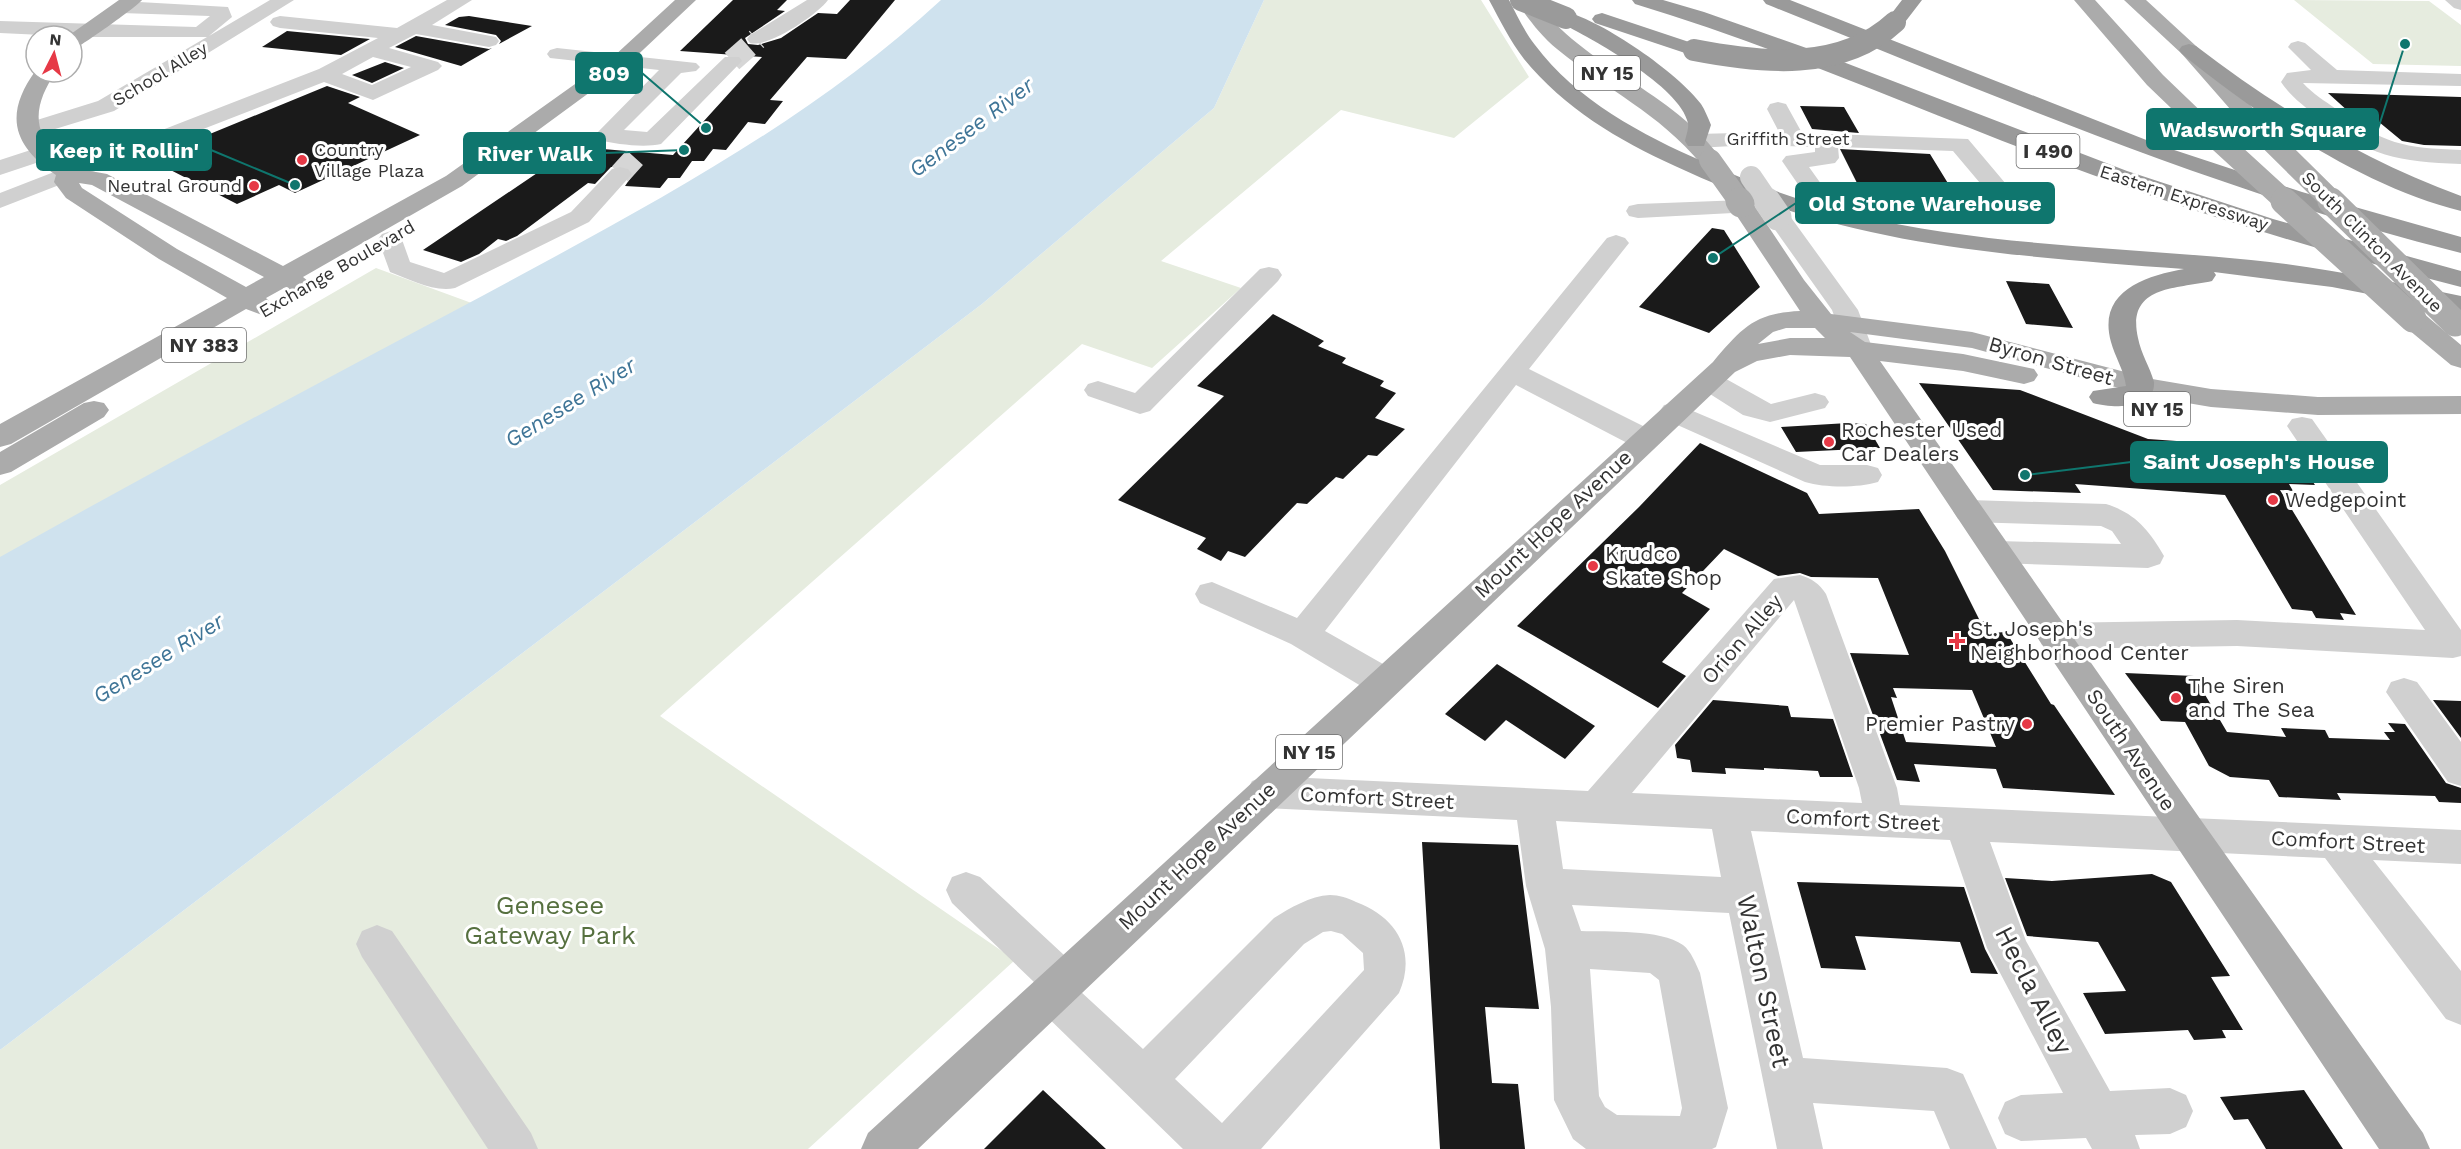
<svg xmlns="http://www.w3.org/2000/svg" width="2461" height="1149" font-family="'Work Sans',sans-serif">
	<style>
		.green { fill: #e6ecdf }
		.water { fill: #cfe2ee }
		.building { fill: #1a1a1a; fill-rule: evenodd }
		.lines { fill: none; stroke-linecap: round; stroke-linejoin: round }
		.minor-tunnel { stroke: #d6d6d6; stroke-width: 22; stroke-dasharray: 22 10; stroke-linecap: butt }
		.minor { fill: #d0d0d0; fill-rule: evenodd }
		.major { fill: #ababab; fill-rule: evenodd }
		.highway { fill: #9a9a9a; fill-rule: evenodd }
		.minor-bridge-far1 { stroke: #d0d0d0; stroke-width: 22 }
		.minor-bridge { stroke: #d0d0d0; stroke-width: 27 }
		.major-bridge-far1 { stroke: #ababab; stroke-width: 22 }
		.major-bridge { stroke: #ababab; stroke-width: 27 }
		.highway-bridge { stroke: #9a9a9a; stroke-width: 22 }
		.poi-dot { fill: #e63946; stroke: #fff; stroke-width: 2 }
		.labels { text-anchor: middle; stroke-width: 6; stroke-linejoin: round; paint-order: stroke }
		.far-street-label { font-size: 18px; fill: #333; stroke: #fff }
		.far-poi-label { font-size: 18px; fill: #333; stroke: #fff; text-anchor: start }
		.shield { fill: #fff; stroke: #707070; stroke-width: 1.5 }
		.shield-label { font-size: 20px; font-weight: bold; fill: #333 }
		.street-label { font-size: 21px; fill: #333; stroke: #fff }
		.poi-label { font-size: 21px; fill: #333; stroke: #fff; text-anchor: start }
		.water-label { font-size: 22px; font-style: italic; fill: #3f7597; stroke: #fff }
		.near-park-label { font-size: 26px; fill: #56703f; stroke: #fff }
		.near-street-label { font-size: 26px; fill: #333; stroke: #fff }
		.leader { fill: none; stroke: #0f766e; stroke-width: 2 }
		.callout-dot { fill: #0f766e; stroke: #fff; stroke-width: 2 }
		.callout { fill: #0f766e; stroke: #0f766e; stroke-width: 2 }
		.callout-label { font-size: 22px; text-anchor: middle; font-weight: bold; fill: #fff }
	</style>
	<rect width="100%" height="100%" fill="#fff"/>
	<path class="green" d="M1264,0h217l48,77 -75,61 -113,-28 -180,151 80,27 -89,80 -70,-24 -422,372 355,244 -207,189h-808v-99l982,-746 232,-196z
		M2294,0l135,1 32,24v41l-88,-2z
		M376,268l101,37 -477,260v-80z"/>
	<path class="water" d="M941,0h323l-50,108 -232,196 -982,746v-493c160,-90 322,-176 484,-262 159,-86 324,-172 457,-295z"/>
	<path class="building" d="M733,0h54l-10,10 8,1 -40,27 3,6 10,1 23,-7 37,-25 19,1 13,-14h45l-49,59 -39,-2 -37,43 13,1 -18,23 -17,-2 -22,28 -13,-1 -9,12h-12l-12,17h-12l-8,10 -35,-2 9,-13 -5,-6h-18l-16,17 -7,-1 -71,53 -11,5 -8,-2 -19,15 -18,8 -38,-12 123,-83 22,-21 105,9 89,-98 -82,-6z
		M469,16l63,10 -33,18 2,-3 -5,-6 -51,-10 14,-8z
		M287,31l83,8 -29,16 -79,-8z
		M416,36l73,13 3,-1 -31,18 -66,-19z
		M385,62l19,6 -32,15 -20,-8z
		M327,86l33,11 -12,6 72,32 -125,58 -16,-8 -42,19 -88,-45z
		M2328,93l133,4v49l-37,-1 -22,-4 -23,-19h-19z
		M1800,106l44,1 15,26 -47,-4z
		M1840,149l90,5 35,57 -95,-2z
		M1712,228l12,2 36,57 -51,46 -70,-26z
		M2006,281l43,3 24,44 -47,-4z
		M1273,314l51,27 -6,5 28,12 -4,5 42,18 -4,5 16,7 -21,25 30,11 -28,27 -9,-1 -25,24 -7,-2 -29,27 -10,-1 -52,54 -17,-6 -7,10 -24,-12 9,-11 -88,-38 106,-104 -27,-10z
		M1919,383l101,7 128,49 143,10 24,36 -26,-1 4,7 -13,-1 76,125 -16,-2 4,7 -28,-2 -4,-7 -20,-2 -67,-114 -150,-11 6,9 -88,-3z
		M1848,423l18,1 14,24 -84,4 -15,-25z
		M1700,443l107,50 12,21 100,-5 26,42 35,70h4l6,12 16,-1 45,72 3,1 61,90 -112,-7 -7,-19 -82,-5 6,18 -23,-2 -47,-127 59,2 -31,-77 -67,-1 -11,-4 -22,3 -54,-27 -42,44 28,16 -48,53 24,14 -28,32 -141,-82 122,-119zM1893,688l79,2 24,57 -90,-5 -15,-45 6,1z
		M1497,664l98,62 -30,33 -59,-39 -21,21 -40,-27z
		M2125,673l69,3 33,56 59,5 -5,-9 44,2 4,8 61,2 -6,-8h11l-7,-9 17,1 41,59 15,5v15l-22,-1 -4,-6 -98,-3 4,7 -62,-3 -10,-17 -39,-3 -21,-11 -24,-44 -24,-1z
		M1713,700l75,6 3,11 42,2 20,58h-33l-2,-6 -54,-3v2l-39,-2 1,6 -34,-2 -2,-12 -13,-2 -2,-13z
		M2433,700l28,1v37z
		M1422,842l96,3 21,164 -54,-2 7,76 26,1 7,65h-85z
		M2152,874l19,8 59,94 -19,1 32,53h-21l4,8 -32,2 -6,-10 -83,4 -22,-41 43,-2 -28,-49 -71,-6 -22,-58 47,3z
		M1797,882l167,5 21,62 13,25 -27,-1 -11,-31 -105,-6 11,34 -45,-2z
		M1043,1090l63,59h-122z
		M2304,1090l39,59h-77l-18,-30 -14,1 -14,-23z"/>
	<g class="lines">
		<path class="minor-tunnel" d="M732,61l25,-22
			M620,174l20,-22"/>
		<path class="minor" d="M270,0h24l-180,111 -85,26 -8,-2 -3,-5 3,-5 77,-24 109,-64h-122l-85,-4v-12l196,6 14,-11 -89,-3 -10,-6 10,-6 107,6 4,10 -23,19z
			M447,0h25l-40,25 64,12 3,4 -3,4 -7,2 -73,-13 -27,14 49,14 4,4 -4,4 -65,30 -49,-18 -324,126v-15l319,-124 59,-31 -98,-10 -7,-2 -3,-4 3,-4 7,-2 117,12zM373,57l38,10 -39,18 -30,-11z
			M807,0h21c-11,15 -60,48 -78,43l-3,-4 3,-4z
			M2445,0h16v10l-7,-2z
			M2298,41l7,2 32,27 124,4v12l-158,-3c10,11 22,18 33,26 47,35 68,39 125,41v14c-63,-2 -92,-8 -143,-47 -14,-11 -27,-20 -37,-35l6,-9 24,-3 -23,-23 3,-4z
			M557,48l139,15 4,4 -4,4 -15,2 -57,57 23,2 78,-75h14l3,4 -81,83c-18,4 -45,0 -63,-4l-3,-5 64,-65 -109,-12 -3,-4 3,-4z
			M1778,102l8,2 16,29 166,6 65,77 -3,5 -9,2 -9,-2 -59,-70 -115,-4 1,11 -4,5 -26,4 15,21 -4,5 -8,2 -8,-2 -22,-32 4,-5 29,-4v-5l-64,-2 -55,3 -8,-2 -3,-5 3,-5 8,-2 83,-2 -12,-23 3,-5z
			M43,146l8,2 4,5 -4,5 -51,17v-15z
			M620,167l8,2 4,5 -43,48 -134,66c-20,5 -46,-9 -65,-16l-12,-33 4,-5 9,-3 9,3 10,28 34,11 127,-61 41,-43z
			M1743,200l9,2 3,5 -3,5 -114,6 -9,-2 -3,-5 3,-5 9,-2z
			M1778,210l9,2 71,98 15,40 -4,6 -10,2 -10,-2 -17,-46 -66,-93 3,-5z
			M1616,235l9,3 4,5 -100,126 126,63 4,7 -4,7 -11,3 -11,-3 -117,-61 -191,246 72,41 5,10 -5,10 -13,4 -13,-4 -80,-48 -91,-41 -5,-9 5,-9 12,-3 85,36 310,-380z
			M1269,267l9,2 4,6 -4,6 -128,130 -10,3 -52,-18 -4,-6 4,-6 10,-3 37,12 125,-124z
			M1709,372l10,3 52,29 44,-11 10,3 4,6 -4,6 -55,14 -27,-7 -44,-28 -4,-6 4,-6z
			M1674,403l146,62h47l11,3 4,7 -4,7c-21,6 -52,6 -73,0l-141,-63 -5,-7 5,-7z
			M2302,417l10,2 149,211v26l-8,2 -216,-12 -183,3 -12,-4 -5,-9 5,-9 12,-4 183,-3 188,10 -138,-204 5,-7z
			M1969,500l137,4c29,9 43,26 58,52l-4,8 -12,4 -151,-5 -11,-3 -5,-8 5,-8 11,-3 124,3 -9,-13 -11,-5 -132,-4 -11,-3 -5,-8 5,-8z
			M1800,575c12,4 19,8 26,19l71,194 3,17 561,25v34l-88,-4 88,111v54l-15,-6 -121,-161 -335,-16 36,99 84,150 60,-3 16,7 7,16 -7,16 -16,7 -35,1 5,14h-48l-6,-11 -65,3 -16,-7 -7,-16 7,-16 16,-7 42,-2 -76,-145 -37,-108 -199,-9 52,227 144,10 16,6 34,75h-47l-16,-38 -121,-8 10,46h-46l-48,-236 -157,-8 9,26c27,1 79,-2 102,14 8,6 13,19 17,28l28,135 -12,39 -4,2h-126l-13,-10 -19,-39 -3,-93 -6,-58 -19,-63 -9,-66 -252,-12 -13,-5 -6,-11 6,-11 13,-5 323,15 186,-212zM1794,600l65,188 3,15 -230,-10zM1556,821l156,8 9,48 -158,-8zM1590,969l60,4 9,7 23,128 -2,8 -63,-1 -12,-8 -6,-11z
			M2404,678l13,4 44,60v44l-13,-4 -62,-90 5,-10z
			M966,872l14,5 98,91 6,14 -4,9 63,58 131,-131c16,-10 36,-22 56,-23 9,0 18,3 26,7 41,15 61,50 43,91l-138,156h-78l-146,-142 -6,-14 4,-10 -83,-80 -6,-13 6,-13zM1331,931l11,3 21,19 1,17 -142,153 -47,-44 129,-135 19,-12z
			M377,925l15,6 139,202 7,16h-50l-126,-192 -6,-13 6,-13z"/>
		<path class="major" d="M119,0h23c-4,6 -65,49 -70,50v-14h-4z
			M675,0h21l-69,65 -165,121 -159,91 11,9 -4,6 -9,2 -17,-6 -18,10 9,9 -4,6 -9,2 -16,-6 -235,135 -11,3v-23l227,-126 -68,-39 -93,-61 -12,-16 2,-7c-44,-30 -52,-61 -20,-105v2h20c-19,27 -27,56 0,81 6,5 15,13 23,16 9,2 19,3 28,5l176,92 163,-90 167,-119zM79,183l13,2 172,92 -18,10 -69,-38 -95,-61z
			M1515,0h20c49,68 138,90 187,160l-4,5h-16c-45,-54 -93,-73 -145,-116 -17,-14 -29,-31 -42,-49z
			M2074,0h21l68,75 49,47 3,5 -3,5h-16l-49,-47z
			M2124,0h22l50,46 78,85 3,5 -3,5h-16l-76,-87z
			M1741,197l9,2 54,81 27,34 141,18 180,47 59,10 107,8 143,-1v18l-143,1 -107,-8 -59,-10 -180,-49 -122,-16 15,10 98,12 71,15 4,6 -4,6 -10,3 -61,-13 -83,-10 323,462 220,310 7,16h-51l-529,-792 -60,-2 -33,6 -22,11 -817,777h-57l7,-16 845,-771c28,-33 41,-49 87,-51l-71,-107 3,-5zM1786,328h29l10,10h-35l-32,6 15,-12z
			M2413,311l10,2 38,32v23l-10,-3 -48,-40 -3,-6 3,-6z
			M94,401l10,2 5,7 -5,7 -93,55 -11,3v-23l84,-49z"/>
		<path class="highway" d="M1489,0h20c8,15 15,31 26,45 41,55 107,90 169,117 48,21 99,41 151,53 129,31 265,32 396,45 71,7 141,22 210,36v16l-129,-25 -118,-15 2,3 -4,6c-35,8 -86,4 -74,57 3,16 12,29 16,44 2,29 -43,26 -61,21l-4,-6 4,-6 33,-5c-2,-16 -11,-29 -15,-44 -14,-50 33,-66 73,-73 -184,-14 -339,-23 -509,-103 -57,-26 -111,-58 -151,-107 -14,-18 -24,-39 -35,-59z
			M1632,0h31l41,12 108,38 315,121 146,48 188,52v16c-134,-34 -268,-74 -398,-123 -143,-53 -282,-116 -428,-160z
			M1763,0h27l369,145 143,47 159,45v16c-240,-60 -466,-157 -695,-249z
			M1902,0h20l-20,26h-14l-3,-4z
			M1566,12c37,9 112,61 135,92 4,6 7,14 10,21l-7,21h-16l-3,-5c1,-5 4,-13 3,-18 -8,-37 -96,-84 -129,-101l-3,-4 3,-4z
			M1602,13l99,33 3,4 -3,4 -7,2 -99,-33 -3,-4 3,-4z
			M2189,44l7,2c82,63 167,114 265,150v15c-98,-24 -201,-94 -279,-157l-3,-4 3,-4z"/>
		<path class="minor-bridge-far1" d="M1751,177l17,25"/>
		<path class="minor-bridge" d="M1767,201l11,16"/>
		<path class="major-bridge-far1" d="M2204,127l82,75
			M2266,136l67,66
			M1710,160l30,42"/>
		<path class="major-bridge" d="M1739,201l2,3
			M2284,201l129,118
			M2331,201l124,122"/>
		<path class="highway-bridge" d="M1521,0l45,18
			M1694,50c67,13 147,22 201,-28"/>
	</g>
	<g class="poi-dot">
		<circle cx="302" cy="160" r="6"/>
		<circle cx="254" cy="186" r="6"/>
		<circle cx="1829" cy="442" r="6"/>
		<circle cx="2273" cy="500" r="6"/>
		<circle cx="1593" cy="566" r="6"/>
		<path d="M1954 632h6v6h6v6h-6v6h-6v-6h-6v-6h6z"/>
		<circle cx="2176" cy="698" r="6"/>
		<circle cx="2027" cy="724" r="6"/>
	</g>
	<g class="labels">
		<g class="far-street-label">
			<text transform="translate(160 74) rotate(-31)" y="6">School Alley</text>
			<text x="1788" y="145">Griffith Street</text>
			<text transform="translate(2184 198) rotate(18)" y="6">Eastern Expressway</text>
			<text transform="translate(2372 242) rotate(45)" y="6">South Clinton Avenue</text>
			<text transform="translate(337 269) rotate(-30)" y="6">Exchange Boulevard</text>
		</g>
		<g class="far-poi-label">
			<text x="314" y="156">Country<tspan x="314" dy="21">Village Plaza</tspan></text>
			<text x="242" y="192" text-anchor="end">Neutral Ground</text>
		</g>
		<g class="shield">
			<rect x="1574" y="56" width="66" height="34" rx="4.5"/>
			<rect x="2016.5" y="134" width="63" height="34" rx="4.5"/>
			<rect x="162" y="328" width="84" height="34" rx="4.5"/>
			<rect x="2124" y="392" width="66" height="34" rx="4.5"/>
			<rect x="1276" y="735" width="66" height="34" rx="4.5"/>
		</g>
		<g class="shield-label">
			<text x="1607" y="80">NY 15</text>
			<text x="2048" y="158">I 490</text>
			<text x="204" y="352">NY 383</text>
			<text x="2157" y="416">NY 15</text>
			<text x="1309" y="759">NY 15</text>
		</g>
		<g class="street-label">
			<text transform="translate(2051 361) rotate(16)" y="7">Byron Street</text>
			<text transform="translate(1553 524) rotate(-43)" y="7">Mount Hope Avenue</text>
			<text transform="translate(1742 639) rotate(-49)" y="7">Orion Alley</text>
			<text transform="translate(2131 750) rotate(56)" y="7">South Avenue</text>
			<text transform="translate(1377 798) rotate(3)" y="7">Comfort Street</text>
			<text transform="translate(1863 820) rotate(3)" y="7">Comfort Street</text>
			<text transform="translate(2348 842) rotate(3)" y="7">Comfort Street</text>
			<text transform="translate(1197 856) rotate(-43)" y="7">Mount Hope Avenue</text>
		</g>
		<g class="poi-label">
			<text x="1841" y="437">Rochester Used<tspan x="1841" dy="24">Car Dealers</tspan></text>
			<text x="2285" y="507">Wedgepoint</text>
			<text x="1605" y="561">Krudco<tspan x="1605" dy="24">Skate Shop</tspan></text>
			<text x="1970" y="636">St. Joseph's<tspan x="1970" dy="24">Neighborhood Center</tspan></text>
			<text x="2188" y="693">The Siren<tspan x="2188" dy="24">and The Sea</tspan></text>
			<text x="2015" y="731" text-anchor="end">Premier Pastry</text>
		</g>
		<g class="water-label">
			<text transform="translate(971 127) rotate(-37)" y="8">Genesee River</text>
			<text transform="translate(570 402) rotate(-32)" y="8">Genesee River</text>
			<text transform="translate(158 658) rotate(-32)" y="8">Genesee River</text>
		</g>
		<g class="near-park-label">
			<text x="550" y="914">Genesee<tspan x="550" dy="30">Gateway Park</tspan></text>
		</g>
		<g class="near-street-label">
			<text transform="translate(1764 981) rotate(78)" y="9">Walton Street</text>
			<text transform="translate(2034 990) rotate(63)" y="9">Hecla Alley</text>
		</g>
	</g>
	<path class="leader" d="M706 128L642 73M2405 44L2378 129M295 185L211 150M684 150L605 153M1713 258L1796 203M2025 475L2131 462"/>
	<g class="callout-dot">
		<circle cx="706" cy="128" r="6"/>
		<circle cx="2405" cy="44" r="6"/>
		<circle cx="295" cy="185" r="6"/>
		<circle cx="684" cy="150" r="6"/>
		<circle cx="1713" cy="258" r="6"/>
		<circle cx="2025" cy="475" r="6"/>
	</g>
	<g class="callout">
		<rect x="576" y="53" width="66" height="40" rx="6"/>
		<rect x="2147" y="109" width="231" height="40" rx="6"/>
		<rect x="37" y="130" width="174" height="40" rx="6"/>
		<rect x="464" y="133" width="141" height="40" rx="6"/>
		<rect x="1796" y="183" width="258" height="40" rx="6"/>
		<rect x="2131" y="442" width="256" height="40" rx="6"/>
	</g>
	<g class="callout-label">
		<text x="609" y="81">809</text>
		<text x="2263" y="137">Wadsworth Square</text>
		<text x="124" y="158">Keep it Rollin'</text>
		<text x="535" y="161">River Walk</text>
		<text x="1925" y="211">Old Stone Warehouse</text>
		<text x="2259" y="469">Saint Joseph's House</text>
	</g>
	<g transform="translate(54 54) rotate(6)"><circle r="28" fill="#ffffff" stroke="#adadad" stroke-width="1.5"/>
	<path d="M0-4.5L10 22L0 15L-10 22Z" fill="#e63946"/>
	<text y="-9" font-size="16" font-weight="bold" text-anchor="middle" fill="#333333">N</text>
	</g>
</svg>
